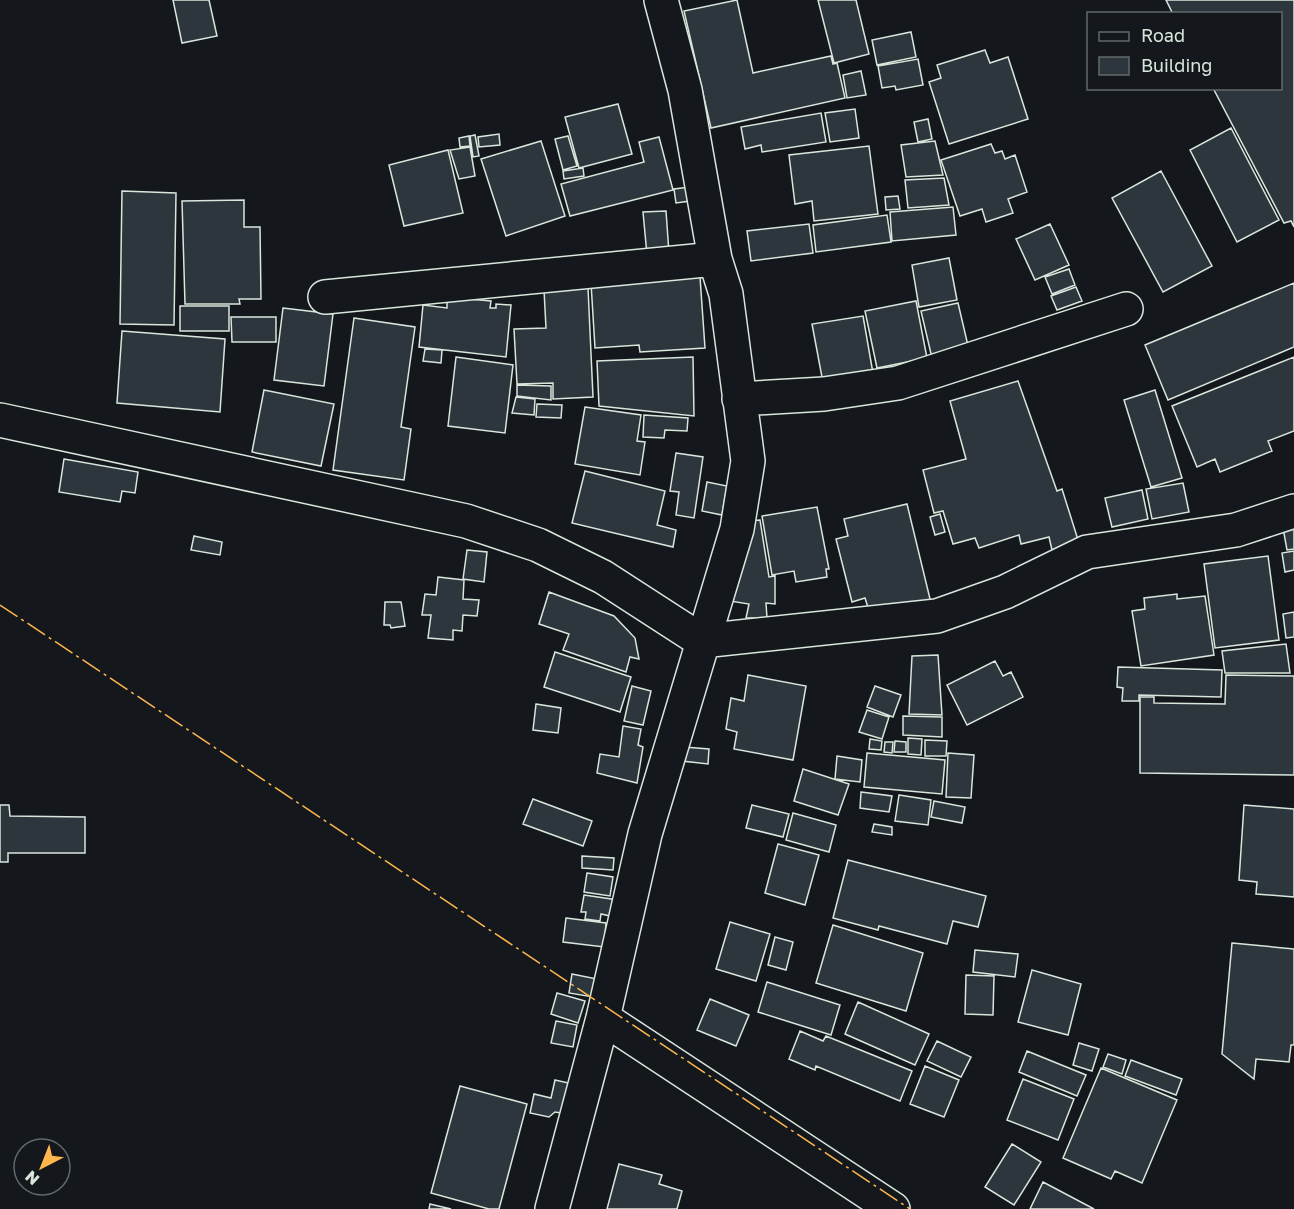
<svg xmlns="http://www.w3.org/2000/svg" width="1294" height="1209" font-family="'Golos Text',sans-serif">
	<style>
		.building { fill: #2c363c; stroke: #d8e6dc; stroke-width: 1.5 }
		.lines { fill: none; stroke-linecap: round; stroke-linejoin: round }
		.minor-casing { stroke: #d8e6dc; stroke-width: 36 }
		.minor { stroke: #14181c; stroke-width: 33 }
		.power { stroke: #ffb74d; stroke-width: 1.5; stroke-dasharray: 21 4.5 3 4.5; stroke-linecap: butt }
	</style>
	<rect width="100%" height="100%" fill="#14181c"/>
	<path class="building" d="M173,0h36l8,36 -35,7z
		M737,0l16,73 78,-17 2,8 4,-1 8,35 -134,30 -27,-117z
		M818,0h38l13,54 -35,9z
		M1166,0h128v227l-3,-6 -7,2 -71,-135h67v-74h-107z
		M911,32l5,25 -39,8 -5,-25z
		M985,50l5,13 18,-6 20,62 -79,25 -20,-62 12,-4 -4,-13z
		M918,59l5,26 -27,5 -1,-4 -13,2 -4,-22z
		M861,71l5,24 -19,3 -4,-23z
		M618,104l14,50 -53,14 -14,-51z
		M855,109l4,29 -29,4 -5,-29z
		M821,113l5,29 -64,10 -1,-7 -16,4 -4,-22z
		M928,119l4,20 -14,3 -4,-20z
		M1231,128l48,92 -42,22 -47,-92z
		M499,134l1,11 -21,2 -1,-10z
		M475,135l4,21 -6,1 -3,-21z
		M469,136l1,10 -10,1 -1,-9z
		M568,136l9,30 -14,4 -8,-31z
		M659,137l14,53 -103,26 -9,-32 83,-22 -5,-20z
		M541,141l24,75 -59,20 -25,-77z
		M935,141l8,34 -37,2 -5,-32z
		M991,144l4,9 7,-2 3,8 10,-4 12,37 -19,7 5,14 -27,9 -4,-13 -22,7 -19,-56z
		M869,146l9,68 -64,7 -2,-20 -17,3 -6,-49z
		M470,147l5,29 -16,3 -9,-29z
		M448,150l15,63 -59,13 -15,-61z
		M583,168l1,8 -20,3 -1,-8z
		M1161,171l51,95 -49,26 -51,-94z
		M944,178l5,27 -41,3 -3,-28z
		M690,187v14l-14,2 -2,-14z
		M122,191l54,2 -2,132 -54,-1z
		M898,196l2,13 -14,1 -1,-13z
		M244,200v27h16l1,72h-22l1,5h-55l-3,-103z
		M953,207l3,28 -64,6 -2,-29z
		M666,211l3,42 -22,2 -4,-43z
		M887,215l4,27 -75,10 -3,-27z
		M809,224l4,29 -62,8 -4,-30z
		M1050,224l19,41 -34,15 -19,-41z
		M949,258l8,42 -38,7 -7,-42z
		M1069,269l6,16 -23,9 -7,-17z
		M700,277l5,71 -65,4 -1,-7 -44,3 -4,-65z
		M1294,283v64l-126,53 -23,-55z
		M1076,287l6,14 -25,9 -6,-14z
		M588,288l5,109 -40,2v-16l-36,1 -3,-55 32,-1 -2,-38z
		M447,297l44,4 -1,7h6v-4l15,1 -5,52 -87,-10 4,-42 24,3z
		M916,301l11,57 -50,10 -12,-57z
		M958,303l11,47 -37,8 -11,-47z
		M180,306h49v25h-49z
		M283,308l50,6 -9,72 -50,-6z
		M863,316l11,63 -50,9 -12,-64z
		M231,317h45v25h-44z
		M354,318l61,9 -14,100 10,2 -7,51 -71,-10z
		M122,331l103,8 -5,73 -103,-9z
		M425,349l17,1 -1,13 -18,-2z
		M456,357l57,8 -8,68 -57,-7z
		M693,357l1,59 -95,-10 -2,-45z
		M1294,357v74l-26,10 4,10 -52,21 -5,-13 -18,8 -25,-61z
		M1018,381l39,110 5,-2 17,54 -27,7 -3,-13 -28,7 -2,-9 -40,13 -4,-10 -22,6 -10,-33 -9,2 -11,-43 43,-11 -16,-58z
		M517,385l34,1v14l-34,-4z
		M264,390l70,14 -13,62 -69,-14z
		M1155,390l27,88 -31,9 -27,-87z
		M516,397l19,2 -1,16 -22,-2z
		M537,404l25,1 -1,13 -25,-1z
		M585,407l56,8 -4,26 8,1 -5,33 -65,-11z
		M644,415l44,3 -1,13 -22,-1 -1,8 -21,-1z
		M676,453l27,4 -9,61 -18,-3 3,-23 -9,-1z
		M64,459l74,13 -3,21 -13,-2 -2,11 -61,-10z
		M585,471l80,20 -8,34 19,5 -3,17 -101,-24z
		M707,482l20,4 -5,29 -20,-4z
		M1183,483l6,29 -37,7 -6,-30z
		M1142,490l6,29 -36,8 -7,-29z
		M907,504l24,99 -60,14 -6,-19 -13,4 -16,-63 12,-3 -4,-17z
		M817,507l12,62h-3l1,8 -31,5 -2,-11 -22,4 -10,-59z
		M940,514l5,18 -10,3 -5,-18z
		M760,520l9,57 6,-1v28l-9,-1 1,15h-21l3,-14 -19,-3 16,-80z
		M1294,527v22l-7,1 -4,-22z
		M194,536l28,6 -2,13 -29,-5z
		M467,550l20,2 -3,30 -21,-3z
		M1294,551v19l-9,2 -3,-19z
		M1268,556l11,84 -64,8 -11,-84z
		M438,577l26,3 -1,19 16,1 -2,16 -14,-1 -1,16 -9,-1v10l-25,-2 3,-23h-9l3,-21 11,1z
		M549,592l65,24 21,22 4,21 -9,-2 -4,15 -63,-22 6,-16 -30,-10z
		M1177,594v5l28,-3 9,59 -73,11 -9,-55 13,-2 -1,-11z
		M385,602h16l4,24 -14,2 -1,-3h-6z
		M1294,612v25l-8,1 -3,-24z
		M1286,644l4,29h-65l-3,-22z
		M555,652l76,25 -11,35 -76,-25z
		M938,655l4,60 -33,-1 3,-58z
		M995,661l8,15 8,-4 12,25 -56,28 -20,-40z
		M1118,667l104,3 -1,27 -82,-2v6h-17l1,-13 -6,-1z
		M748,675l58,11 -13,74 -59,-11 3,-17 -11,-3 5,-31 13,3z
		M1226,675l68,1v99l-154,-2v-76h14v6l71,1z
		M632,686l19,5 -8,34 -19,-4z
		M875,686l26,9 -8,22 -26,-10z
		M536,704l25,4 -3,25 -25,-3z
		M867,710l22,7 -7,22 -23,-7z
		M903,716l39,1v20l-39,-2z
		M623,726l18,3 -3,16 5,2 -6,36 -40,-10 3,-19 19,3z
		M908,738l14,1 -1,16 -13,-1z
		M870,739l12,2 -1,9 -12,-1z
		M925,740l22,1 -1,15h-21z
		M895,741l11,1v10h-12z
		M885,742h8l-1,11 -8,-1z
		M684,747l25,2 -1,15 -26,-3z
		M867,753l78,7 -3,34 -78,-7z
		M948,753l26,2 -3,43 -25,-1z
		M837,756l25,4 -2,22 -25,-3z
		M803,769l46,15 -11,31 -44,-14z
		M861,792l31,4 -3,16 -29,-4z
		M899,795l32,5 -3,25 -33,-4z
		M533,799l59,22 -9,25 -60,-22z
		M934,801l31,6 -3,16 -31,-6z
		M0,805h9l1,11 75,1v36h-77v9h-8z
		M752,805l37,9 -6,23 -37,-9z
		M1244,805l50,4v88l-38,-3 1,-12 -18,-2z
		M793,813l43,12 -7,27 -43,-12z
		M874,824l18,3v8l-20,-3z
		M778,844l41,11 -14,50 -40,-12z
		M582,856l32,2 -1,12 -31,-2z
		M848,860l138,36 -8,31 -25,-6 -6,23 -68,-18 -1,4 -45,-12z
		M587,873l26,4 -3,19 -26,-4z
		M584,895l34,5 -3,17 -14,-3 -1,7 -15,-2 1,-7h-5z
		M566,918l40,5 -2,24 -41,-5z
		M730,922l40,12 -14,47 -40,-12z
		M833,925l90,28 -17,58 -90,-28z
		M775,937l18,5 -7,28 -18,-5z
		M1232,943l62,6v96h-3l-2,17 -33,-3 -2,20 -32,-25z
		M975,950l43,4 -3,23 -42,-5z
		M1032,970l49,14 -13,51 -50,-13z
		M572,974l30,6 -3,18 -30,-5z
		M966,975l28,1 -1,39 -28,-1z
		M767,982l73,23 -9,30 -73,-23z
		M557,993l28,8 -7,22 -27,-9z
		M710,999l39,16 -13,31 -39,-16z
		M858,1002l71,32 -14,31 -70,-31z
		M556,1021l21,4 -4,22 -22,-4z
		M800,1031l23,10 3,-5 86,35 -12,30 -84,-35 -1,4 -26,-11z
		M937,1041l34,16 -10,20 -34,-16z
		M1079,1043l20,6 -7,22 -19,-6z
		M1027,1051l59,24 -9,21 -58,-24z
		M1108,1054l18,6 -4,14 -19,-7z
		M1131,1060l51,19 -6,16 -51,-19z
		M925,1066l34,14 -15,37 -34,-13z
		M1101,1068l76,32 -35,83 -27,-12 -4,8 -48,-21z
		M1023,1079l51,20 -16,41 -51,-20z
		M555,1080l18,4 -12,29 -6,-1 -6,5 -19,-4 4,-19 17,4z
		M460,1086l67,18 -28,105h-10l-58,-16z
		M1012,1144l29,18 -27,43 -29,-18z
		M619,1164l43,11 -3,9 23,7 -5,18h-70z
		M1043,1182l51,27h-64z
		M430,1204l21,5h-22z"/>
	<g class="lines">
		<g class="minor-casing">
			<path id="minor" d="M325,297l390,-38
				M739,399l85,-5 74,-11 228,-74
				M0,420l466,101 72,24 65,32 99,64 235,-25 68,-24 82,-40 149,-22 58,-19
				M603,1018l290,191
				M552,1209l51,-191 42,-184 92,-305 11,-68 -22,-167 -11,-35 -30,-169 -24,-90"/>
		</g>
		<use href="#minor" class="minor"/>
		<path class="power" d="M0,605l910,604"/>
	</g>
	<rect x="1087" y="12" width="195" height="78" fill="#14181c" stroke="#626a69" stroke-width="1.5"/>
	<rect x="1099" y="32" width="30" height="9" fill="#14181c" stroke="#626a69" stroke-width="1.5"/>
	<text x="1141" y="42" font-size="18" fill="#d8e6dc">Road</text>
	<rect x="1099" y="57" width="30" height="18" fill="#2c363c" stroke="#626a69" stroke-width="1.5"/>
	<text x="1141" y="72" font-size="18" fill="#d8e6dc">Building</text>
	<g transform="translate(42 1167) rotate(222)"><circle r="28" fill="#14181c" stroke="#626a69" stroke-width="1.5"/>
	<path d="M0-4.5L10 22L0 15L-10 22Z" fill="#ffb74d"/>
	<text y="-9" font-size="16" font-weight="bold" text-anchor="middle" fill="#d8e6dc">N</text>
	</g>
</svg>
